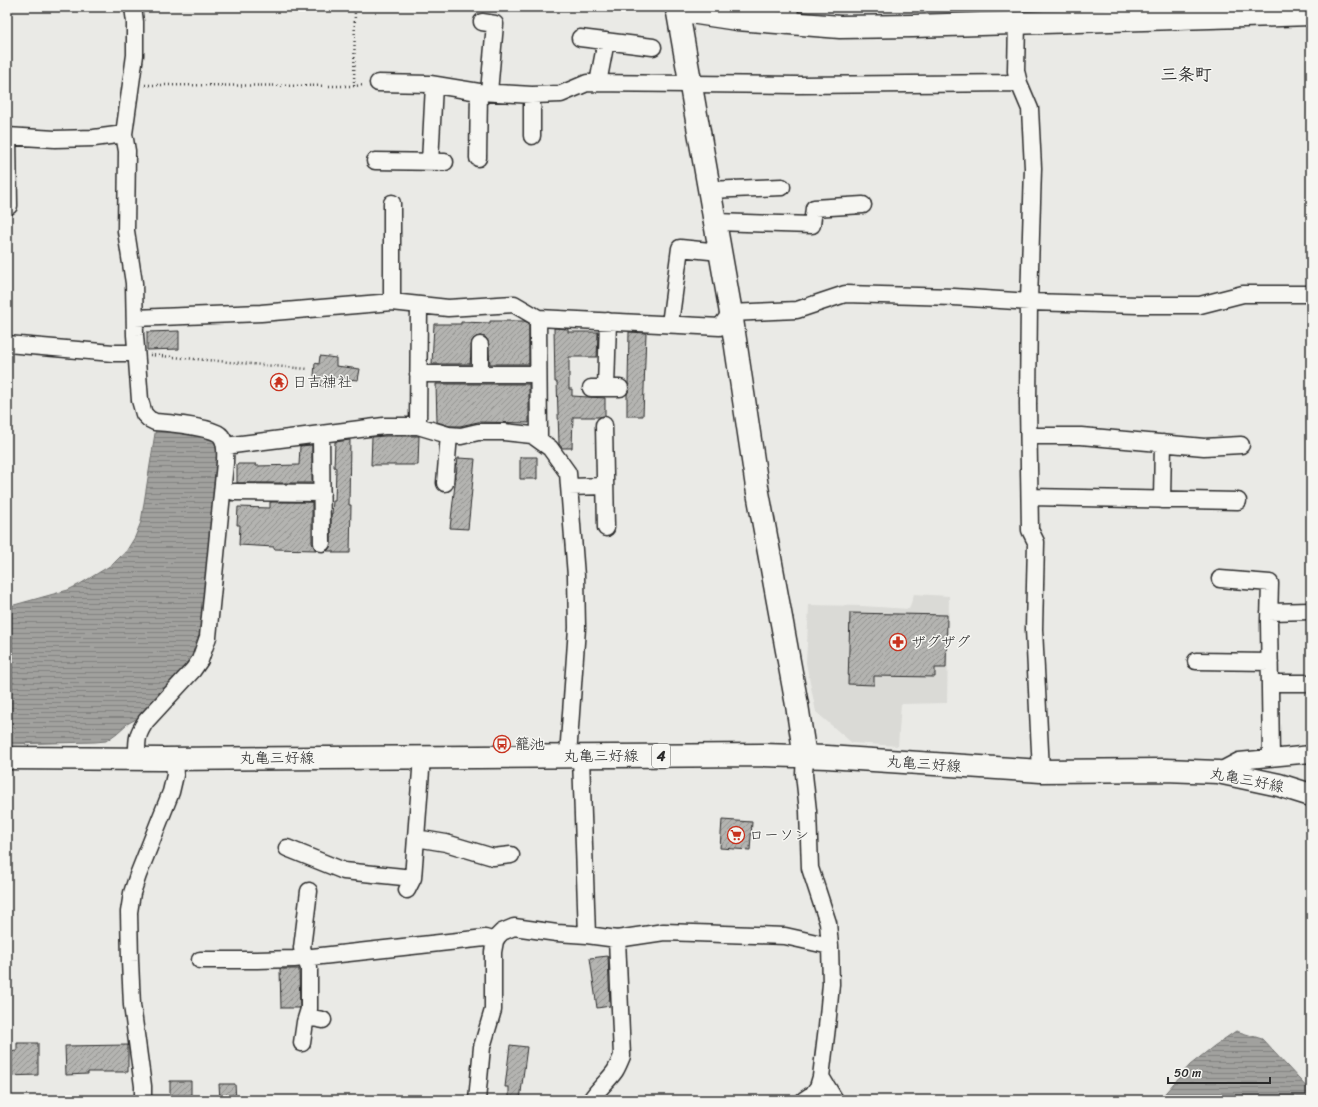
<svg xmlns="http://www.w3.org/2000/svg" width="1318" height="1107" font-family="Sriracha,'Klee One',sans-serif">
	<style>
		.built { fill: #dadad6 }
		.water { fill: url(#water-rules); stroke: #727270 }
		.building { fill: url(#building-hatch); stroke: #2b2b2b }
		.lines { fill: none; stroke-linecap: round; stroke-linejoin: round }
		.street-casing { stroke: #2b2b2b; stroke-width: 19 }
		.secondary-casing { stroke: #2b2b2b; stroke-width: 25 }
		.primary-casing { stroke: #2b2b2b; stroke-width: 25 }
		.path { stroke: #2b2b2b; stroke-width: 2.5; stroke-dasharray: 1 3; stroke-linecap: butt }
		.street { stroke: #f6f6f2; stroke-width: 16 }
		.secondary { stroke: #f6f6f2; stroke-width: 22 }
		.primary { stroke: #f6f6f2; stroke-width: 22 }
		.labels { text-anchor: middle; stroke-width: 3; stroke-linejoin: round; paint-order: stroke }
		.shield { fill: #f6f6f2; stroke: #686867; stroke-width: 1 }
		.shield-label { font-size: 14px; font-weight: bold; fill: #2b2b2b }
		.poi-label { font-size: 15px; fill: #2b2b2b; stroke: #f6f6f2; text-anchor: start }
		.street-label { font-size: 15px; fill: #2b2b2b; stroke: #f6f6f2 }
		.quarter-label { font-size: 17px; font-weight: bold; fill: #2b2b2b; stroke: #f6f6f2 }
	</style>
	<defs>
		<pattern id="water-rules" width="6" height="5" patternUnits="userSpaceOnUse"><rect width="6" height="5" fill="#a1a19e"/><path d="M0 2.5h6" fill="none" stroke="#838381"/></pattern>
		<pattern id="building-hatch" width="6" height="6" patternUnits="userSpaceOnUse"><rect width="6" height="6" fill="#b4b4b1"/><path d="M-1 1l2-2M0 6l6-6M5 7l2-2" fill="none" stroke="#939390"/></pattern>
	</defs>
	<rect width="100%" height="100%" fill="#eaeae6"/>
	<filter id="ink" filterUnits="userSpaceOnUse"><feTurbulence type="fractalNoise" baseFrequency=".025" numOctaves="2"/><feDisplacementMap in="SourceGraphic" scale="8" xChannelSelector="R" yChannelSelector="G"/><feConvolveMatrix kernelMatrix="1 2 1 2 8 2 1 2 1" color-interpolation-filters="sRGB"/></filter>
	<g filter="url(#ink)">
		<path class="built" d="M914,594l35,2 -2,107 -46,1 -3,42 -46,-3 -36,-31 -10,-49 3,-58 54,1 46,3z"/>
		<path class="water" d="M156,427l56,5 8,14 -18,189 -7,18 -8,11 -49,54 -11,6 -10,9 -11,8 -11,1 -88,2v-137l61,-17 12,-6 33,-20 14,-14 8,-13 6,-15z
			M1236,1031l26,8 49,53v8h-152l31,-35 24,-19z"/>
		<path class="building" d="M490,321h34l5,2v41h-39l-2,-23 -3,-4 -5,-1 -4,1 -4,4 -2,23h-38l2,-40h27v-2l29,1z
			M554,328l14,1v3h30l-1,25h-28v32h3v7l33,2v18l-6,1h-26l-1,31h-10l-3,-4 -2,-62h-2z
			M179,331v18l-32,1v-18z
			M629,332l17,1 -3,83h-16v-22l2,-6 -1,-5z
			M320,356l16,2v8l24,3 -2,11 -24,-2 -1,9 -16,-2 1,-8 -4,-1 1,-13 4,1z
			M436,384h93v39l-51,-1 -18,4h-10l-13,-4z
			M385,436h34l-1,29h-47l1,-28z
			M350,440l-1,65h2l-1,48h-17v-2h-6l3,-4 1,-4v-29h1l1,-13h2l1,-33 -2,-1 1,-25z
			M312,445v38h-75v-19h19v2l43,-1 1,-19z
			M520,457h17v22h-17z
			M458,458l17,1 -7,70 -18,-1z
			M270,502h42v41l2,4 2,3 -42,-1v-2l-35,-2 1,-20h-3l1,-18 32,1z
			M850,613l97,2 -1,53h-11v9l-61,-1v9l-26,-1z
			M722,820l30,2 -2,28 -30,-2z
			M608,956l2,50 -13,2 -7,-50z
			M280,969h19l1,39h-19z
			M17,1043h21v32l-31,1v-24l10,-1z
			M128,1045v27h-40v2l-22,1 -1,-29z
			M510,1045l17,2 -7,53h-11v-13h-4z
			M170,1081h21v19h-21z
			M219,1084h16l1,16h-16z"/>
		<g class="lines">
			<g class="street-casing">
				<path id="street" d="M133,7l2,15v33l-11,79 3,17 -1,80 8,52 1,52 5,65 4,14 5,5 6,3c13,1 60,5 66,14 6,8 4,18 4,27l-17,174 -8,23 -7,10 -47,51c-10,15 -9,19 -9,37
					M482,22l13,2 -6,68
					M1017,22l-1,49 3,12 11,26 3,59 -4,134 -1,102 2,126 6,12 -2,87 7,142
					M788,24l2,-17
					M580,38l73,9
					M378,83l52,1 49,8 53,3 29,-1 26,-11 211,2 221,-2
					M598,83l8,-42
					M532,95v41
					M7,136l48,3 39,-1 30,-4
					M8,136l1,70
					M478,158l1,-66
					M375,161l70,1
					M430,162l4,-77
					M709,190l73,-3
					M392,203v99
					M715,222l97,3 2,-17 49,-3
					M135,318l126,-5 131,-11 56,6 66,-4 24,14 182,9 11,-14 66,-3 48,-16 109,3 75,5 109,3h62l43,-11h68
					M538,318l1,122
					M670,324l10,-76 40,4
					M7,344l106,9h23
					M418,374h120
					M480,374v-29
					M591,388h29
					M606,388l2,-67
					M604,425l2,103
					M418,426l1,-121
					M321,434l1,109
					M1029,436h52l123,11 37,-2
					M225,446l159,-20h34l30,9 13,1 17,-4h26l28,3 18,13 18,25 8,103 1,52 -9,128
					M445,483l4,-48
					M569,487l36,-1
					M234,492l88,1
					M1030,497l208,4
					M1162,500l1,-57
					M1220,579l50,4 -1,38 2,136
					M1269,612l42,-1
					M1196,661l74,1
					M1270,683h41
					M1218,772l21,-11 72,-7
					M416,838l30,5 47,14 18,-2
					M287,848l57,23 69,7
					M407,890l6,-12 9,-121
					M587,935l30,4
					M200,960h57l37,-1 191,-21 10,3
					M307,1017l16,3
					M302,1043l3,-21 4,-13v-41l-7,-20 7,-57
					M821,1077l14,23
					M143,1100v-14l-11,-81 -2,-44 -1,-49 3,-19 6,-18 33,-83 4,-17 -1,-16
					M477,1100l5,-53 11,-37v-58l2,-11 3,-5 4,-4 12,-5 43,6 30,2 -6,-178
					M591,1100c7,-11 17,-19 24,-29 3,-5 5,-10 7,-15l-5,-117 47,-7 121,4 45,10
					M804,1100l9,-6 5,-7 3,-10 6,-50 4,-43 -1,-38 -2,-23 -18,-55 -2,-57 -4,-37 1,-17"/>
			</g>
			<g class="secondary-casing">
				<path id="secondary" d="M677,7l54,306 26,174 40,218 8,52
					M677,10l60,9 103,8 73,-1 398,-12"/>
			</g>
			<g class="primary-casing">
				<path id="primary" d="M7,758l156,1 600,-4 64,2 214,14 124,-1 53,2 61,13 32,10"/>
			</g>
			<path class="path" d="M145,85l209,1 10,-1
				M354,86l1,-79
				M150,355l158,14"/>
			<use href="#street" class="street"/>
			<use href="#secondary" class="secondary"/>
			<use href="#primary" class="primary"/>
		</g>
	</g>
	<defs>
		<g id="temple-ring" transform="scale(0.9)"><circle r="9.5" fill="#f6f6f2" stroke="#c8321e" stroke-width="1.5"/><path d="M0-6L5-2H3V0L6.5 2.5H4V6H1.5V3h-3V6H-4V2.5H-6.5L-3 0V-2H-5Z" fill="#c8321e"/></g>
		<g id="pharmacy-ring" transform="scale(0.9)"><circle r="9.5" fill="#f6f6f2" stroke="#c8321e" stroke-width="1.5"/><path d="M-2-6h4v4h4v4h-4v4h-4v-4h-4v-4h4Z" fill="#c8321e"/></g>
		<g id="bus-ring" transform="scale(0.9)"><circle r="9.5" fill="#f6f6f2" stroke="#c8321e" stroke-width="1.5"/><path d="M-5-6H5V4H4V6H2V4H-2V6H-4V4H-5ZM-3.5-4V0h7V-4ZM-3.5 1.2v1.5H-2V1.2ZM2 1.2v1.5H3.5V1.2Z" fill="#c8321e"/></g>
		<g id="supermarket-ring" transform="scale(0.9)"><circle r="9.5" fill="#f6f6f2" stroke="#c8321e" stroke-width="1.5"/><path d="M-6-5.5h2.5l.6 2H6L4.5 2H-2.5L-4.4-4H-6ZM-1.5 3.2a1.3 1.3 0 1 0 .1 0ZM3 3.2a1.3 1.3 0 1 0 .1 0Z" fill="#c8321e"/></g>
	</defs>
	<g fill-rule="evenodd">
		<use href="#temple-ring" x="279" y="382"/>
		<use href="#pharmacy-ring" x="898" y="642"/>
		<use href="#bus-ring" x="502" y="744"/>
		<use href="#supermarket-ring" x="736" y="835"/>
	</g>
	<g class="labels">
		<rect class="shield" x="652" y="744" width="18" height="24" rx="3"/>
		<g class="shield-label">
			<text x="661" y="761">4</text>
		</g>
		<g class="poi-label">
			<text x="292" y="387">日吉神社</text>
			<text x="911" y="647">ザグザグ</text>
			<text x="515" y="749">籠池</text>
			<text x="749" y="840">ローソン</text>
		</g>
		<g class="street-label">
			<text x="601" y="761">丸亀三好線</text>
			<text x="277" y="763">丸亀三好線</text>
			<text transform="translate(924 764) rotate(4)" y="5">丸亀三好線</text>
			<text transform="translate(1247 780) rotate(11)" y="5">丸亀三好線</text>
		</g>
		<g class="quarter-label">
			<text x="1186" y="80">三条町</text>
		</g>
	</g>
	<rect width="1318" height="1107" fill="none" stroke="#f6f6f2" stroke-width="24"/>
	<rect x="12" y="12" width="1294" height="1083" fill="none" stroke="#2b2b2b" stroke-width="1.5" filter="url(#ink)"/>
	<path d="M1168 1077v6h102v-6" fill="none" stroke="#2b2b2b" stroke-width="2"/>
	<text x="1174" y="1077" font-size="12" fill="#2b2b2b" stroke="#f6f6f2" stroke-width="3" paint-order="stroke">50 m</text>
</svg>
